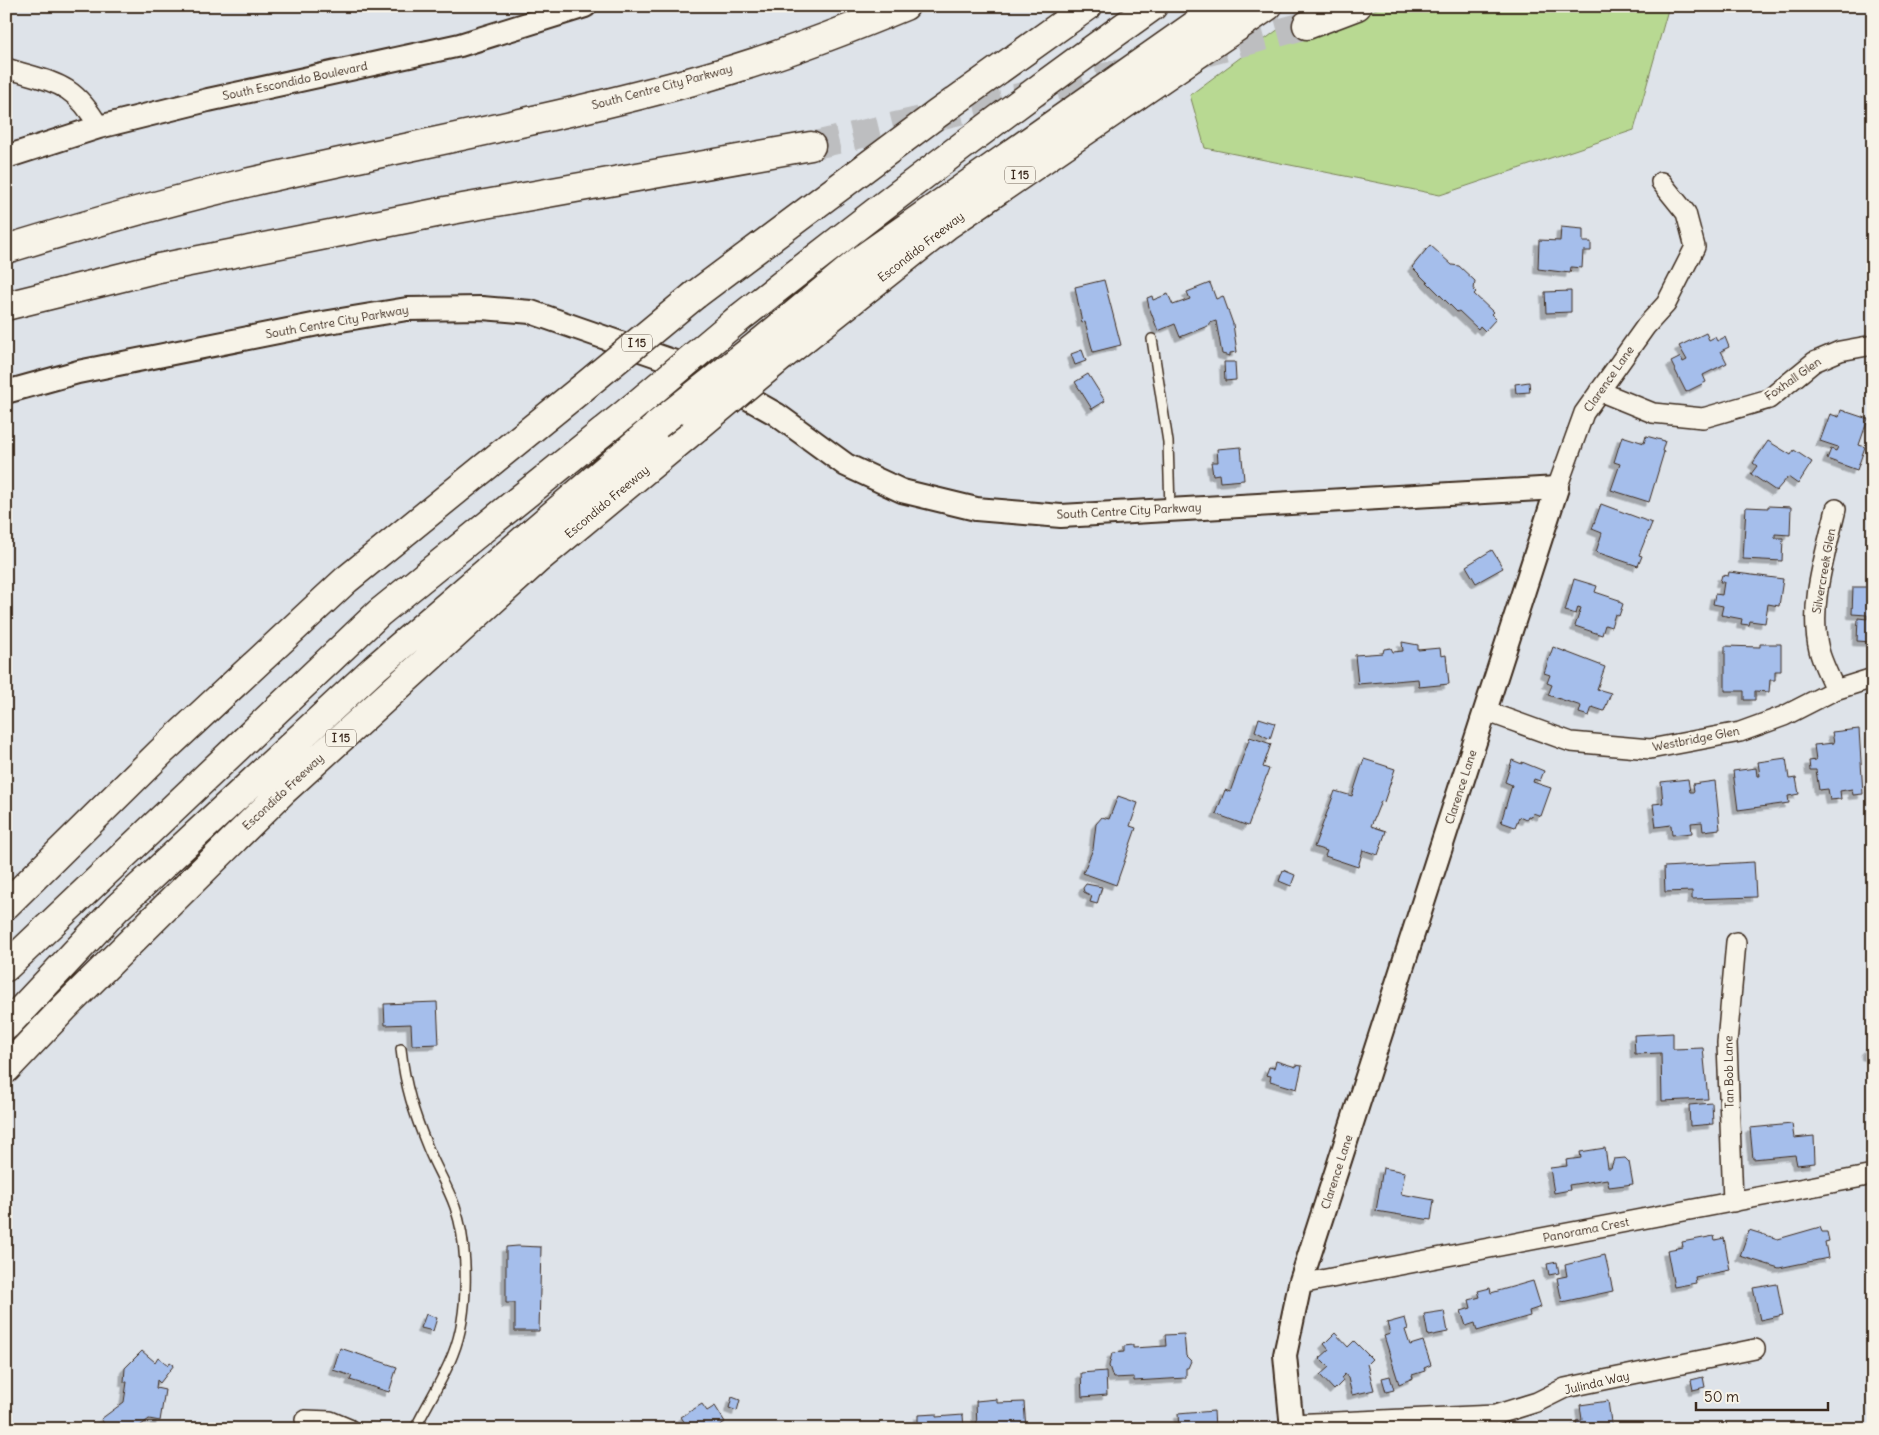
<svg xmlns="http://www.w3.org/2000/svg" width="1879" height="1435" font-family="Delius,sans-serif">
	<style>
		.green { fill: #b8d992; stroke: #7a8258 }
		.building { fill: #a5beeb; stroke: #3b2a1e; filter: url(#shadow) }
		.lines { fill: none; stroke-linecap: round; stroke-linejoin: round }
		.motorway-tunnel { stroke: #bdbec0; stroke-width: 28; stroke-dasharray: 28 14; stroke-linecap: butt }
		.service-casing { stroke: #3b2a1e; stroke-width: 12 }
		.minor-casing { stroke: #3b2a1e; stroke-width: 22 }
		.tertiary-casing { stroke: #3b2a1e; stroke-width: 26 }
		.motorway-casing { stroke: #3b2a1e; stroke-width: 31 }
		.service { stroke: #f7f3e8; stroke-width: 9 }
		.minor { stroke: #f7f3e8; stroke-width: 19 }
		.tertiary { stroke: #f7f3e8; stroke-width: 22 }
		.motorway { stroke: #f7f3e8; stroke-width: 28 }
		.motorway-bridge-casing { stroke: #3b2a1e; stroke-width: 31; stroke-linecap: butt }
		.motorway-bridge { stroke: #f7f3e8; stroke-width: 28 }
		.labels { text-anchor: middle; stroke-width: 5; stroke-linejoin: round; paint-order: stroke }
		.shield { fill: #f7f3e8; stroke: #73665b; stroke-width: 1 }
		.shield-label { font-size: 11px; font-weight: bold; fill: #3b2a1e }
		.street-label { font-size: 12px; fill: #3b2a1e; stroke: #f7f3e8 }
	</style>
	<defs>
		<filter id="shadow"><feDropShadow dx="-4.5" dy="4.5" stdDeviation="0" flood-color="#0004"/></filter>
	</defs>
	<rect width="100%" height="100%" fill="#dee3e9"/>
	<filter id="ink" filterUnits="userSpaceOnUse"><feTurbulence type="fractalNoise" baseFrequency=".02" numOctaves="2"/><feDisplacementMap in="SourceGraphic" scale="10" xChannelSelector="R" yChannelSelector="G"/><feConvolveMatrix kernelMatrix="1 2 1 2 8 2 1 2 1" color-interpolation-filters="sRGB"/></filter>
	<g filter="url(#ink)">
		<path class="green" d="M1384,6h285l-35,124 -194,65 -235,-47 -15,-53 113,-84 9,24z"/>
		<path class="building" d="M1561,227l22,2v13h8v9h-8l-1,17 -11,-1 -1,6 -32,-4 1,-29 21,1z
			M1430,245l22,20 7,1 16,15 -1,9 2,2 -2,2 19,18 -2,2 5,5 -11,12 -5,-5 -2,3 -19,-18 -2,1 -45,-45z
			M1104,280l17,65 -28,7 -8,-30 -3,1 -7,-36z
			M1210,283l6,16 7,-3 10,28 4,28 -7,1v3l-8,-2 -6,-33 -6,2v2l-30,12 -5,-13 -17,7 -9,-24 -2,-9 5,-2 1,4 15,-6 5,11 17,-6 -3,-7z
			M1571,291v21l-25,1 -1,-21z
			M1706,333l3,7 6,-3 2,4 8,-4 4,10 -8,4 6,12 -24,12 3,7 -20,10 -15,-30 10,-5 2,5 4,-2 -8,-14z
			M1082,350l4,11 -11,4 -4,-11z
			M1224,362h11l1,18 -11,1z
			M1088,374l17,27 -13,8 -17,-27z
			M1529,382l1,10 -14,1 -1,-9z
			M1841,410l27,9 -9,26 6,2 -8,23 -30,-11 4,-10 5,2 2,-4 -18,-6 10,-27 9,3z
			M1622,436l22,7 2,-7 19,5 -3,10 2,1 -15,50 -38,-12 9,-26 -6,-2z
			M1768,441l23,14 3,-5 18,12 -14,22 -10,-7 -12,14 -25,-17 6,-8 -4,-3z
			M1241,447l3,33 -24,2 -1,-8 -6,1 -2,-13h7l-1,-13z
			M1601,504l51,19 -13,32 3,1 -4,10 -42,-14 6,-19 -10,-4z
			M1768,506l23,1 -1,28 -15,-1v4h8l-1,23 -39,-2 3,-52 22,1z
			M1492,550l11,18 -27,15 -10,-17z
			M1729,572l54,7 -4,27 -11,-2 -3,19 -15,-2 -1,4 -8,-1 1,-5 -21,-4 2,-9 -10,-2 2,-10 7,1 2,-13h-4l2,-7 6,1z
			M1574,579l23,7 -2,6 24,8v2l4,2 -4,12 -4,-2 -4,13 -6,-2 -3,10 -27,-9 6,-18 -3,-1 -2,7 -11,-3z
			M1853,587h20v55l-16,-1 1,-23 9,1v-4l-15,-1z
			M1402,642l16,3v5l22,-2 1,8 5,-1 3,29 -30,3 -1,-8 -60,5 -3,-29 28,-2 1,-4 7,-1 2,4 10,-1z
			M1760,644h21v27h-6v9h-5l-1,12 -14,-1v9h-11v-9h-19v-45l35,1z
			M1553,647l52,20 -8,22 14,4 -7,18 -12,-4 -3,9 -10,-3 2,-7 -33,-11 4,-10 -5,-2 3,-8 -6,-2z
			M1259,718l16,5 -5,16 -15,-8z
			M1859,729l4,65 -10,1 -1,-6 -12,2 1,8 -11,1 -2,-11 -9,1 -3,-20h-6l-1,-9 7,-1 -2,-15 20,-2 -2,-11z
			M1250,737l21,7 -8,23 6,2 -21,57 -32,-12 9,-24 5,2z
			M1786,758l3,21 7,-1 3,16 -11,2 1,7 -51,7 -5,-39 23,-3 1,8h3l-2,-14z
			M1364,759l31,10 -11,33 -3,-1 -10,25 15,5 -8,24 -15,-5 -5,17 -33,-11 2,-5 -13,-4 21,-56 17,5z
			M1512,760l10,4v-2l22,9 -4,10 -6,-2 -1,3 18,6 -10,28 -8,-3 -1,4 -4,-1 -2,4 -7,-3 -4,10 -14,-5 11,-37 -7,-3z
			M1688,779l2,13h4l-1,-8 22,-3 5,48 -17,2 -1,-9 -11,1 1,10 -20,2 -1,-10 -15,2 -3,-23 10,-1 -2,-21z
			M1118,796l20,7 -8,23 6,2 -20,57 -33,-12 10,-24 3,-25 6,-7 7,2z
			M1754,862l2,35 -64,2v-8l-27,1 -1,-25z
			M1283,870l12,5 -4,11 -12,-5z
			M1086,884l16,3 -5,17 -7,-2 2,-6 -8,-4 -1,-4z
			M437,1002l2,42 -27,1 -1,-21 -26,1 -1,-21z
			M1673,1033v16l30,-1 5,51 -46,2 -1,-48 -26,1 -1,-19z
			M1869,1047h4v10l-7,-2v-5z
			M1276,1061l20,6v-2l6,1 -5,23 -27,-8 1,-5 -5,-1 3,-8 5,1z
			M1712,1103l1,21 -23,2 -1,-21z
			M1792,1124l2,14 20,-2 1,27 -18,2 -2,-10 -42,4 -3,-31z
			M1605,1148l3,20h3l3,-9 11,-1 4,4 4,22 -24,3 -2,-8 -38,6 1,5 -16,3 -4,-25 17,-2 -1,-6 15,-2 -1,-6z
			M1383,1168l22,4 -4,22 33,6 -3,20 -55,-9z
			M1820,1227l2,5h5l2,9 -4,1 3,16 -49,10 -39,-12 9,-26 29,9z
			M1714,1236l1,4 9,-2 6,32 -35,7 1,6 -22,4 -7,-37 16,-3 -1,-5z
			M518,1246l23,1 -2,84h-24v-28h-9v-56z
			M1605,1255l8,36 -51,11 -5,-24 10,-2 -2,-11z
			M1557,1262l2,11 -10,2 -2,-11z
			M1533,1281l8,26 -12,4 1,5 -53,15 -2,-8 -9,3 -5,-15 10,-3 -2,-8 11,-3 -2,-6 12,-3 1,5z
			M1777,1284l6,31 -23,5 -7,-32z
			M1444,1311l4,21 -20,4 -4,-22z
			M426,1314l11,4 -4,13 -12,-3z
			M1405,1318l3,11 -3,1 5,15 13,-4 8,24 -7,3 1,3 -13,4 1,3 -14,6 -15,-48 6,-2 -3,-11z
			M1335,1333l13,14 6,-6 18,18 -5,5 7,26 -22,5 -4,-17 -3,-4 -4,4 2,3 -9,9 -14,-15 9,-8 -9,-9 9,-8 -5,-6z
			M1184,1334l2,22 5,5 -3,7h-2v10l-52,3v-4l-21,1 -4,-12 3,-13 12,-1v-6l9,-1v3l33,-2 -1,-11z
			M340,1348l57,19 -8,25 -39,-12 2,-4 -19,-6z
			M142,1351l13,11 3,-5 10,8 2,-3 4,3 -14,18 -3,-3 -1,8 9,2 -5,31 -11,-2 -13,10h-28l-7,-10 23,-17 3,-20h-3l1,-14z
			M1106,1371l1,24 -25,2 -1,-24z
			M1390,1376l4,14 -8,2 -4,-14z
			M1703,1377l2,10 -12,3 -2,-10z
			M732,1397l8,3 -3,11 -8,-3z
			M997,1399v4l27,-1 2,27h-49l-1,-28z
			M1608,1401l4,28h-34l-2,-8 6,-1 -2,-15z
			M702,1404l5,7 8,-5 10,16 -11,7h-51l12,-8 3,6 7,-4 -4,-6z
			M1214,1411l1,18 31,-3 1,3h-68l-1,-15z
			M936,1414v3l27,-2 1,14h-49l-1,-6h4v-8z"/>
		<g class="lines">
			<path class="motorway-tunnel" d="M1197,55l110,-30
				M811,146l318,-75"/>
			<g class="service-casing">
				<path id="service" d="M1152,339l16,103 2,67
					M401,1049c4,37 13,65 27,99 8,20 20,39 27,59 14,41 14,107 -2,147 -10,26 -26,50 -38,75"/>
			</g>
			<g class="minor-casing">
				<path id="minor" d="M6,68c47,15 67,13 93,59
					M1599,391l54,22 50,5 66,-19 45,-37 26,-11 33,-6
					M1557,488l27,-75 62,-87 20,-22 29,-57 -9,-34 -25,-31
					M1835,690c-5,-13 -13,-27 -16,-40 -11,-45 7,-97 17,-141
					M1485,711l86,31 79,7 90,-17 44,-16 51,-26 38,-12
					M1733,1202l-6,-159 9,-101
					M1300,1284l573,-109
					M305,1420l25,1 19,8
					M1291,1424l204,-9 42,-13 28,-14 190,-39"/>
			</g>
			<g class="tertiary-casing">
				<path id="tertiary" d="M6,157l93,-30 109,-27 252,-55 125,-39
					M6,392l72,-20 245,-49 84,-14 75,-1 49,4 167,58 78,44 70,51 56,26 74,18 85,7 496,-28 -257,796 -15,71 7,74"/>
			</g>
			<g class="motorway-casing">
				<path id="motorway" d="M1307,25l50,-19
					M6,249c79,-24 159,-47 240,-66 153,-36 309,-63 461,-106 67,-19 133,-44 198,-71
					M695,295l242,-181 151,-108
					M6,306l153,-38 287,-57 365,-65
					M737,320c137,-108 274,-213 416,-314
					M760,343l99,-82 363,-255
					M781,357l165,-131 322,-220
					M6,905l155,-153 185,-172 234,-190
					M6,967l373,-354 251,-203
					M6,1026l111,-118 258,-240 282,-243
					M6,1069l58,-61 218,-216 256,-233 158,-131"/>
			</g>
			<use href="#service" class="service"/>
			<use href="#minor" class="minor"/>
			<use href="#tertiary" class="tertiary"/>
			<use href="#motorway" class="motorway"/>
			<g class="motorway-bridge-casing">
				<path id="motorway-bridge" d="M580,390l115,-95
					M630,410l107,-90
					M657,425l103,-82
					M696,428l85,-71"/>
			</g>
			<use href="#motorway-bridge" class="motorway-bridge"/>
		</g>
	</g>
	<g class="labels">
		<g class="shield">
			<rect x="1005" y="166.5" width="30" height="17" rx="4"/>
			<rect x="622" y="334.5" width="30" height="17" rx="4"/>
			<rect x="326" y="729.5" width="30" height="17" rx="4"/>
		</g>
		<g class="shield-label">
			<text x="1020" y="179">I 15</text>
			<text x="637" y="347">I 15</text>
			<text x="341" y="742">I 15</text>
		</g>
		<g class="street-label">
			<text transform="translate(295 81) rotate(-12)" y="4">South Escondido Boulevard</text>
			<text transform="translate(662 87) rotate(-15)" y="4">South Centre City Parkway</text>
			<text transform="translate(921 247) rotate(-38)" y="4">Escondido Freeway</text>
			<text transform="translate(337 322) rotate(-10)" y="4">South Centre City Parkway</text>
			<text transform="translate(1609 379) rotate(-55)" y="4">Clarence Lane</text>
			<text transform="translate(1793 379) rotate(-35)" y="4">Foxhall Glen</text>
			<text transform="translate(607 502) rotate(-40)" y="4">Escondido Freeway</text>
			<text transform="translate(1129 511) rotate(-3)" y="4">South Centre City Parkway</text>
			<text transform="translate(1824 571) rotate(-80)" y="4">Silvercreek Glen</text>
			<text transform="translate(1696 739) rotate(-11)" y="4">Westbridge Glen</text>
			<text transform="translate(1461 787) rotate(-72)" y="4">Clarence Lane</text>
			<text transform="translate(283 792) rotate(-43)" y="4">Escondido Freeway</text>
			<text transform="translate(1729 1072) rotate(-91)" y="4">Tan Bob Lane</text>
			<text transform="translate(1337 1172) rotate(-72)" y="4">Clarence Lane</text>
			<text transform="translate(1586 1230) rotate(-11)" y="4">Panorama Crest</text>
			<text transform="translate(1597 1383) rotate(-13)" y="4">Julinda Way</text>
		</g>
	</g>
	<rect width="1879" height="1435" fill="none" stroke="#f7f3e8" stroke-width="25"/>
	<rect x="12" y="12" width="1854" height="1410" fill="none" stroke="#3b2a1e" stroke-width="2" filter="url(#ink)"/>
	<path d="M1696 1402v8h132v-8" fill="none" stroke="#3b2a1e" stroke-width="2.5"/>
	<text x="1704" y="1402" font-size="15" fill="#3b2a1e" stroke="#f7f3e8" stroke-width="4" paint-order="stroke">50 m</text>
</svg>
